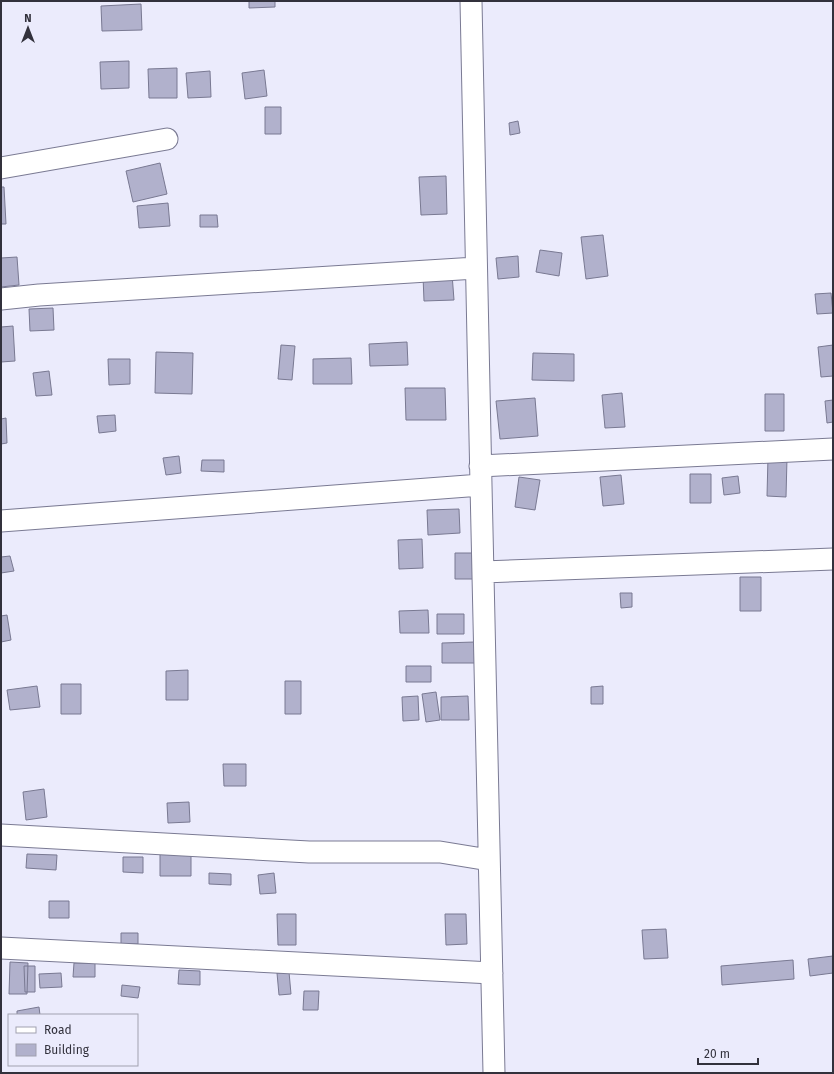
<svg xmlns="http://www.w3.org/2000/svg" width="834" height="1074" font-family="'Fira Sans',sans-serif">
	<style>
		.building { fill: #b1b1cc; stroke: #797992 }
		.lines { fill: none; stroke-linecap: round; stroke-linejoin: round }
		.street-casing { stroke: #7a7a93; stroke-width: 23 }
		.street { stroke: #fff; stroke-width: 21 }
	</style>
	<rect width="100%" height="100%" fill="#ebebfc"/>
	<path class="building" d="M249,1h26v6l-26,1z
		M141,4l1,26 -40,1 -1,-25z
		M129,61v27l-28,1 -1,-27z
		M177,68v30h-28l-1,-29z
		M264,70l3,26 -22,3 -3,-26z
		M210,71l1,26 -23,1 -2,-25z
		M265,107h16v27h-16z
		M518,121l2,12 -10,2 -1,-12z
		M160,163l7,31 -34,8 -7,-31z
		M446,176l1,38 -26,1 -2,-38z
		M1,187h3l2,37h-5z
		M168,203l2,23 -31,2 -2,-22z
		M200,215h17l1,12h-18z
		M603,235l5,41 -22,3 -5,-42z
		M540,250l22,3 -3,23 -23,-4z
		M518,256l1,21 -21,2 -2,-21z
		M17,257l2,28 -18,2v-29z
		M452,274l2,26 -30,1 -1,-25z
		M831,293l2,20 -16,1 -2,-20z
		M53,308l1,22 -24,1 -1,-22z
		M13,326l2,35 -14,1v-35z
		M407,342l1,23 -38,1 -1,-22z
		M281,345l14,1 -3,34 -14,-1z
		M833,345v31l-12,1 -3,-30z
		M156,352l37,1 -1,41 -37,-1z
		M533,353l41,1v27l-42,-1z
		M351,358l1,26h-39v-25z
		M108,359h22v25l-21,1z
		M49,371l3,24 -16,1 -3,-23z
		M405,388h40l1,32h-40z
		M622,393l3,34 -20,1 -3,-33z
		M765,394h19v37h-19z
		M535,398l3,38 -38,3 -4,-38z
		M833,400v22l-6,1 -2,-22z
		M115,415l1,16 -17,2 -2,-17z
		M6,418l1,25 -6,1v-25z
		M179,456l2,17 -15,2 -3,-17z
		M768,457l19,1 -1,39 -19,-1z
		M202,460h22v12l-23,-1z
		M690,474h21v29h-21z
		M621,475l3,29 -21,2 -3,-29z
		M738,476l2,17 -16,2 -2,-17z
		M519,477l21,3 -5,30 -20,-3z
		M459,509l1,24 -32,2 -1,-25z
		M422,539l1,29 -24,1 -1,-29z
		M455,553h19v26h-19z
		M10,556l4,15 -13,2v-16z
		M740,577h21v34h-21z
		M620,593h12v14l-11,1z
		M428,610l1,23h-29l-1,-22z
		M437,614h27v20h-27z
		M7,615l4,25 -10,2v-26z
		M475,642l1,21h-34v-20z
		M406,666h25v16h-25z
		M188,670v30h-22v-29z
		M285,681h16v33h-16z
		M61,684h20v30h-20z
		M37,686l3,21 -30,3 -3,-20z
		M603,686v18h-12v-17z
		M436,692l4,28 -14,2 -4,-28z
		M418,696l1,24 -16,1 -1,-24z
		M468,696l1,24h-28v-23z
		M223,764h23v22h-22z
		M44,789l3,28 -21,3 -3,-28z
		M189,802l1,20 -22,1 -1,-20z
		M27,854l30,1 -1,15 -30,-2z
		M160,854h31v22h-31z
		M123,857h20v16l-20,-1z
		M209,873l22,1v11l-22,-1z
		M274,873l2,20 -16,1 -2,-19z
		M49,901h20v17h-20z
		M277,914h19v31h-18z
		M445,914h21l1,30 -21,1z
		M666,929l2,29 -24,1 -2,-29z
		M121,933h17v11h-17z
		M833,956v17l-23,3 -2,-17z
		M793,960l1,19 -72,6 -1,-19z
		M10,962l18,1 -1,31h-18z
		M74,963h21v14h-22z
		M24,966h11v26h-10z
		M179,970l21,1v14l-22,-1z
		M289,972l2,22 -12,1 -2,-22z
		M61,973l1,14 -22,1 -1,-14z
		M122,985l18,2 -2,11 -17,-2z
		M304,991h15l-1,19h-15z
		M39,1007l1,8h-23v-4z"/>
	<g class="lines">
		<g class="street-casing">
			<path id="street" d="M471,1l10,484 13,588
				M1,168l166,-29
				M1,299l38,-4 437,-27
				M480,466l353,-17
				M1,521l480,-36
				M483,572l350,-13
				M1,835l308,17h131l49,8
				M1,948l491,25"/>
		</g>
		<use href="#street" class="street"/>
	</g>
	<rect width="834" height="1074" fill="none" stroke="#32313c" stroke-width="4"/>
	<rect x="8" y="1014" width="130" height="52" fill="#ebebfc" stroke="#a1a1af"/>
	<rect x="16" y="1027" width="20" height="6" fill="#ffffff" stroke="#a1a1af"/>
	<text x="44" y="1034" font-size="12" fill="#32313c">Road</text>
	<rect x="16" y="1044" width="20" height="12" fill="#b1b1cc" stroke="#a1a1af"/>
	<text x="44" y="1054" font-size="12" fill="#32313c">Building</text>
	<g transform="translate(28 28)" stroke="#ebebfc" stroke-width="3" paint-order="stroke">
	<path d="M0-3L7 15L0 10L-7 15Z" fill="#32313c"/>
	<text y="-6" font-size="11" font-weight="bold" text-anchor="middle" fill="#32313c">N</text>
	</g>
	<path d="M698 1058v6h60v-6" fill="none" stroke="#32313c" stroke-width="2"/>
	<text x="704" y="1058" font-size="12" fill="#32313c" stroke="#ebebfc" stroke-width="3" paint-order="stroke">20 m</text>
</svg>
